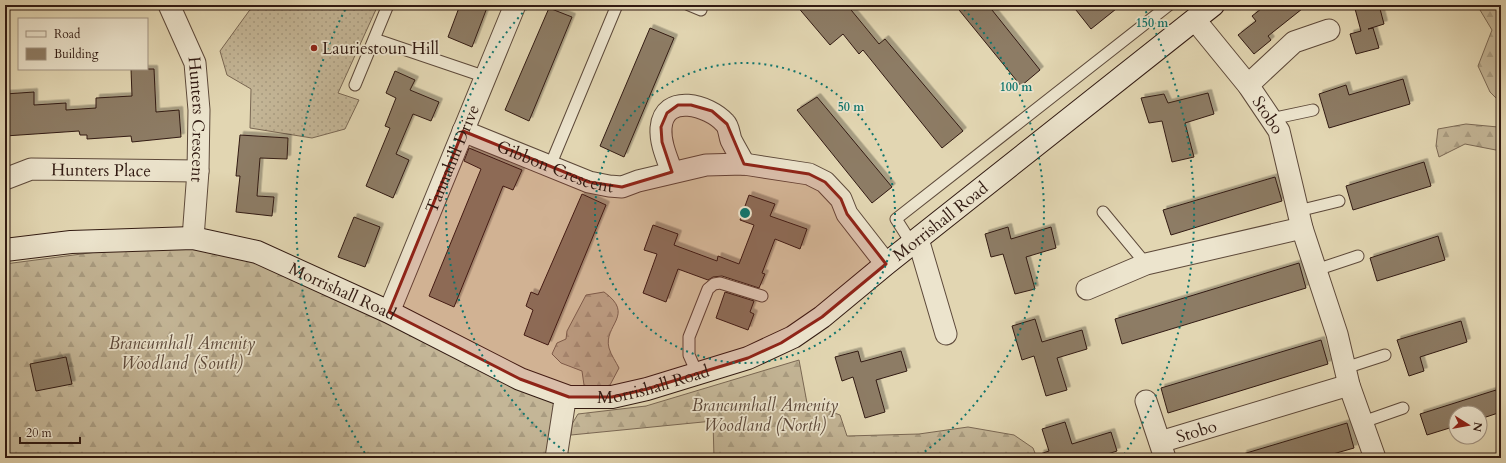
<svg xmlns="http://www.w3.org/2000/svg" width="1506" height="463" font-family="Cardo,serif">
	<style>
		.grass { fill: url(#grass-dots); stroke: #7a6854 }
		.forest { fill: url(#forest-firs); stroke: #7a6854 }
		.building { fill: #8d7c65; stroke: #311a12; filter: url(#shadow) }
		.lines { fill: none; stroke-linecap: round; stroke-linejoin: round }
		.lane-casing { stroke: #5d493a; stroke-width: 13 }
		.street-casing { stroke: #5d493a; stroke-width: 23 }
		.secondary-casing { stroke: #311a12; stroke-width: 24 }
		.lane { stroke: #ece4cd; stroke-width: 11 }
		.street { stroke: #ece4cd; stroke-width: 21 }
		.secondary { stroke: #ece4cd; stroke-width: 22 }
		.marked { fill: #8f2418; fill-opacity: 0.2; stroke: #8f2418; stroke-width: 3; stroke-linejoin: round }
		.ring { fill: none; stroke: #0f766e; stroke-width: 2; stroke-dasharray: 2 4 }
		.poi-dot { fill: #8f2418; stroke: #ece4cd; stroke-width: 1.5 }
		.labels { text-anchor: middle; stroke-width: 3.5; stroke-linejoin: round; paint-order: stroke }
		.poi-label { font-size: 17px; fill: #311a12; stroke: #ece4cd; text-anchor: start }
		.street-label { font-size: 17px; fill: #311a12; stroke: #ece4cd }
		.park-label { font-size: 17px; font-style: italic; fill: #5d493a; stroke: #ece4cd }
		.centre { fill: #0f766e; stroke: #ece4cd; stroke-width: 2 }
		.ring-label { font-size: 12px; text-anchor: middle; font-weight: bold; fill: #0f766e; stroke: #ece4cd; stroke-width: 3.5; stroke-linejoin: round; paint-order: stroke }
	</style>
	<defs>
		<pattern id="grass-dots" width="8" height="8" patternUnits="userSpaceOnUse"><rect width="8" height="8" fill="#c4b697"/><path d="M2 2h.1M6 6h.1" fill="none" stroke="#a99c81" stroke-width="1.8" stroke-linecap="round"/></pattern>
		<pattern id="forest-firs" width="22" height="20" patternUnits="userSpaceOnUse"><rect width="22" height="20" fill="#c4b697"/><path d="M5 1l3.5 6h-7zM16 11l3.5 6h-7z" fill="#a99c81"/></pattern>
		<filter id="shadow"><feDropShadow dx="3.5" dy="-3.5" stdDeviation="0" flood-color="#0004"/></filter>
	</defs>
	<rect width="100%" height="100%" fill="#e2d6b2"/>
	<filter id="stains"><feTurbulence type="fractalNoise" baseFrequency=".005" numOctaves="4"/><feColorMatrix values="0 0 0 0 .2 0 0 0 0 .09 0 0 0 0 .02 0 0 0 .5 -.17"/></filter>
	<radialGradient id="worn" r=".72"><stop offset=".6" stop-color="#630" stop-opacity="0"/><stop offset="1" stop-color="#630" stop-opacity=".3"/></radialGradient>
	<path class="grass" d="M255,5h123l-40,88 21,7 -14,29 -33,9 -62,-10 1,-39 -24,-14 -7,-24 29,-40z"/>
	<path class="forest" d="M1477,5h24v98l-11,-11 -12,-26 14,-36z
		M1501,117v34l-36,-7 -26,13 -3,-11 2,-17 28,-5 32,3z
		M230,246l339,151 -13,61h-551v-194l130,-17z
		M604,292c32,23 -1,33 5,56 2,7 7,14 10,20l-9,17 -14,3 -12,-3 -2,-14 -21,-8 -9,-9 5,-11 9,-4 1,-8 19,-36z
		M799,360l8,43 33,12 7,21 72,-2 49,-7 46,8 19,13 4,10h-323l-1,-37 -142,14 1,-11 6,-10 68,-8z"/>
	<path class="building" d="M460,5h28l-16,42 -24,-10z
		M796,5h51l32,39 6,-5 78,92 -21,17 -79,-98 -4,4 -16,-20 -13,11z
		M955,5h33l52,65 -19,16z
		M1072,5h49l-30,24z
		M1266,5h41l-39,31 3,4 -17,14 -16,-19 18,-14 -4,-5z
		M1354,5h25l5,19 -16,5 5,-1 6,20 -23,6 -6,-20 11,-3z
		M549,8l23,9 -43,104 -24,-11z
		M650,28l24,10 -50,119 -24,-11z
		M131,69h23l2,43 23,-2 2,27 -49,5 -1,-6 -44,3v-4h-7l-1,-4 -74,5v-42l29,-2v13l32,-2v7l30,-2v-10l36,-2z
		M395,71l20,9 -5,10 29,12 -8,19 -18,-7 -17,40 13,6 -16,38 -27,-12 24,-58 -5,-2 11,-28 -10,-5z
		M1403,79l7,25 -81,24 -10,-34 27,-9 3,10z
		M1208,93l6,21 -29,9 9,34 -22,5 -10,-41 -13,2 -8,-25 23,-4 4,9z
		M817,97l75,90 -20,16 -75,-93z
		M240,135l48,3 -1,21 -27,-1 -3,38 17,1 -2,19 -36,-4 4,-36h-4z
		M469,148l53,22 -9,20 -10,-4 -49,121 -25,-11 52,-127 -17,-8z
		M1424,162l7,24 -78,24 -7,-24z
		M1275,177l7,24 -111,34 -8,-25z
		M582,194l24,11 -58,140 -24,-10 9,-25 -7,-4 5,-14 7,3z
		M749,195l26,9 -5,12 37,13 -7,20 -25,-10 -13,34 3,1 -6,14 -37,-12 -9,1 -5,3 -30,-11 -12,33 -23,-9 14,-39 -13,-4 9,-25 25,9 -4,11 43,16 1,-5 21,8 15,-39 -14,-5z
		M354,217l26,10 -15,40 -27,-10z
		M1008,227l3,12 40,-12 5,21 -30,9 9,32 -20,5 -12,-40 -12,3 -6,-23z
		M1438,236l7,24 -68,21 -7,-23z
		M1299,263l7,25 -184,56 -7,-25z
		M725,292l29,9 -4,11 4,2 -6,16 -32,-12z
		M1035,319l7,23 40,-12 5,19 -30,9 10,32 -21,6 -12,-40 -12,4 -10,-34z
		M1461,321l6,21 -47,15 4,14 -15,5 -12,-36z
		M1321,340l7,24 -160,49 -7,-25z
		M858,351l3,11 40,-11 6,20 -31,9 9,32 -20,6 -12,-41 -11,4 -7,-24z
		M66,357l6,27 -36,7 -6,-27z
		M1496,390l5,22 -21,7v-6h-24v13l-29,9 -7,-21z
		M1065,422l7,22 39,-12 6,19 -22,7h-54l-1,-4 9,-3 -7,-22z
		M1347,423l7,25 -35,10h-75l-1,-4z"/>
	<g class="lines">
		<g class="lane-casing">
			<path id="lane" d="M689,5l12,5
				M374,39l112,38
				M355,85l33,-80
				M1271,119l42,-9
				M550,166l67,-161
				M1298,211l41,-10
				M1103,212l43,52
				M912,244l-16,-25 273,-214
				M1316,270l42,-14
				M1345,368l40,-13
				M697,373l-8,-18v-18l19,-48 6,-5 6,-1 42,13
				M1363,422l40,-14"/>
		</g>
		<g class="street-casing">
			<g id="street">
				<path id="s1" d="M169,5l26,58 4,47 -1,61 -5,67"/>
				<path id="s2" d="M1195,20l53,65 31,46 23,97 35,106 12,51 26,73"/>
				<path d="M1248,85l46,-43 35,-12"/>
				<path id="s3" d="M463,131l126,51 20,4 13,1 16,-6 68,-16 38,-1 65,10 16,8 16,17 6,15 39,50"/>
				<path d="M672,172c-5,-14 -12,-29 -11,-44 3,-36 48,-23 64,-5 4,4 4,11 6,17 4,8 9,16 13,24"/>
				<path id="s4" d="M5,179l26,-10 167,2"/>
				<path d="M918,239l28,95"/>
				<path d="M1087,289l59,-25 156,-36"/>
				<path id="s5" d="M389,312l126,-307"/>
				<path d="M1146,401l19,57"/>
				<path id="s6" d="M1160,442l189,-57"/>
				<path d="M556,458l9,-58 4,-3"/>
			</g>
		</g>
		<g class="secondary-casing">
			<g id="secondary">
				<path id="s7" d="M5,250l66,-8 122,-4 64,14 132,60 131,67 49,18h43l35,-8 101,-31 45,-21 29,-20 64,-53 327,-259"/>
			</g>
		</g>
		<use href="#lane" class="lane"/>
		<use href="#street" class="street"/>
		<use href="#secondary" class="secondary"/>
	</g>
	<path class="marked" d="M678,105h13l21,6 15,13 17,40 65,10 16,8 16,17 6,15 39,50 -64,53 -41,26 -33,15 -101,31 -35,8h-43l-49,-18 -131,-67 74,-181 126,51 33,5 50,-15 -10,-30 -1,-15 6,-14z"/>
	<g class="ring">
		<circle cx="745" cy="213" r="150"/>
		<path d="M574 458A299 299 0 0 1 530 5M960 5A299 299 0 0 1 916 458"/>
		<path d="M368 458A449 449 0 0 1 347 6M1143 6A449 449 0 0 1 1122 458"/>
	</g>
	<circle class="poi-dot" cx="314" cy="48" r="4"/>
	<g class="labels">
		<g class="poi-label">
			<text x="322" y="54">Lauriestoun Hill</text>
		</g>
		<g class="street-label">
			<text dy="6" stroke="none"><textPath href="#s2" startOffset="120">Stobo</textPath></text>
			<text dy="6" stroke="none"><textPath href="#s1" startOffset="120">Hunters Crescent</textPath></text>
			<text dy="6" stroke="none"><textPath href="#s5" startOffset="166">Tannahill Drive</textPath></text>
			<text dy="6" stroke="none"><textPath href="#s3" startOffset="99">Gibbon Crescent</textPath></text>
			<text dy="6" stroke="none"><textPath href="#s4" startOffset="98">Hunters Place</textPath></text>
			<text dy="6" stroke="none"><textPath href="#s7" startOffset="1020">Morrishall Road</textPath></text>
			<text dy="6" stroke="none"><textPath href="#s7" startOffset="348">Morrishall Road</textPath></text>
			<text dy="6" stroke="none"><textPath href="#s7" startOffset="684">Morrishall Road</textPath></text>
			<text dy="6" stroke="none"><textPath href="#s6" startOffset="38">Stobo</textPath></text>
		</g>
		<g class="park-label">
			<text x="182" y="349">Brancumhall Amenity<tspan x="182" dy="20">Woodland (South)</tspan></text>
			<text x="765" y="411">Brancumhall Amenity<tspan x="765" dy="20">Woodland (North)</tspan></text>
		</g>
	</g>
	<circle cx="745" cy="213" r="6" class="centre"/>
	<g class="ring-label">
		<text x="1152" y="27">150 m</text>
		<text x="1016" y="91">100 m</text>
		<text x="851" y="111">50 m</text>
	</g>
	<rect width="1506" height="463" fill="none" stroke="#e2d6b2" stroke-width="20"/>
	<rect x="6" y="6" width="1494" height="451" fill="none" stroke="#311a12" stroke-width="2"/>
	<rect x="10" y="10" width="1486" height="443" fill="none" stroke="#311a12"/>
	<rect x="18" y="18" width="130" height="52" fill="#ece4cd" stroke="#a19382"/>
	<rect x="26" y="31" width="20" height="6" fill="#ece4cd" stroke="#a19382"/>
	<text x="54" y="38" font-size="12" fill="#311a12">Road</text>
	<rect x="26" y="48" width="20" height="12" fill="#8d7c65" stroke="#a19382"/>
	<text x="54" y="58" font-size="12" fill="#311a12">Building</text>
	<g transform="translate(1468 425) rotate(101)"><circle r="19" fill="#ece4cd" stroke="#a19382"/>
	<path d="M0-3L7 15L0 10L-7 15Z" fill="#8f2418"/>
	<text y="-6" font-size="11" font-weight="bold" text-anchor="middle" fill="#311a12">N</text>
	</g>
	<path d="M20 437v6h60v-6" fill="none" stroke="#311a12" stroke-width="2"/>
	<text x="26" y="437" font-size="12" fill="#311a12" stroke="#ece4cd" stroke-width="3" paint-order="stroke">20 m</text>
	<rect width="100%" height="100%" filter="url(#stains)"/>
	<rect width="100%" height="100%" fill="url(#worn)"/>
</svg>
